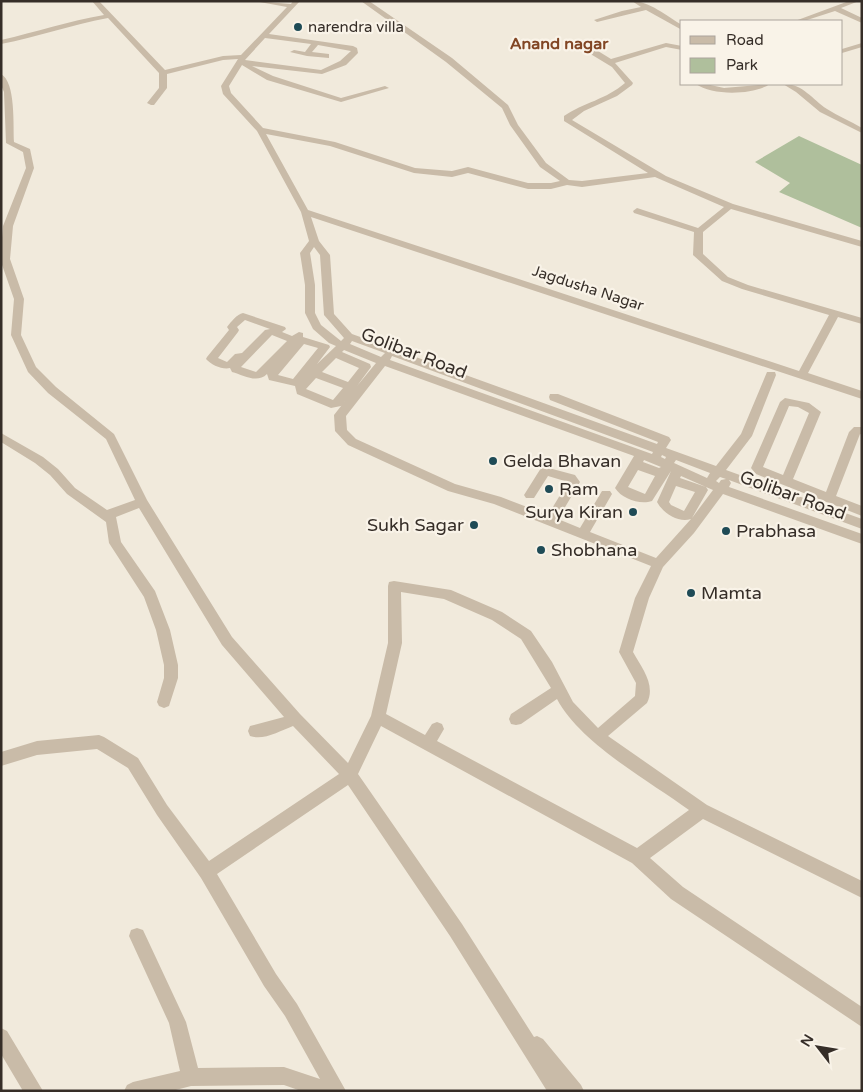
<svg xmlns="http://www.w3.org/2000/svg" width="863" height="1092" font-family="'Varela Round',sans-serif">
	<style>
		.green { fill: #afbf9c }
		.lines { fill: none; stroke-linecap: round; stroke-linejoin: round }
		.minor { fill: #c9bba8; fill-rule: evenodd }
		.poi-dot { fill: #1f4b56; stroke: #f9f3e8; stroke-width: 2 }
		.labels { text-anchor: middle; stroke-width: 4.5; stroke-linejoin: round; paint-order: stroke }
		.far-poi-label { font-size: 15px; fill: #362e28; stroke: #f9f3e8; text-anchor: start }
		.far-street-label { font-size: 15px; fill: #362e28; stroke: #f9f3e8 }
		.far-neighbourhood-label { font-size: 16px; font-weight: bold; fill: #824624; stroke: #f9f3e8 }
		.street-label { font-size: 18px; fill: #362e28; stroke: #f9f3e8 }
		.poi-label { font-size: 18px; fill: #362e28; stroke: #f9f3e8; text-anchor: start }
	</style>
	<rect width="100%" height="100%" fill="#f1eadc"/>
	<path class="green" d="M799,136l63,29v63l-83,-36 11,-9 -35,-21z"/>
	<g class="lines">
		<path class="minor" d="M92,1h7l66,69 58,-14 18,-1 46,-48 -33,-6 37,3 2,-3h7l-31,33 84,12 4,2 1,5 -12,12 -24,9 -70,-8 21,10 68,22 44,-12 4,2 -48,14 -74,-22 -25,-15 -13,21 2,7 32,35 72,14 80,26 37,3 16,-4 60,16h23l9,-2 -20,-14 -30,-42 -8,-17 -56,-46 -85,-61h8l83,57 56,47 10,20 28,38 23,17 13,1 66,-8 -84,-52v-5c19,-13 43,-17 61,-33l-13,-16 -33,-20v-4h6l26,16 55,-16 16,3v4l-16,-3 -51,16 18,20 -1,2 -15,11 -33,15 -12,9 94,56 67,28 129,37v6l-131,-38 -28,23v22l25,23 20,8 114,33v6l-24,-7 -30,56 54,18v8l-551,-182 8,24 11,14 4,59 18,20 305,110 1,-2 -108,-42 -1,-3 1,-3h8l111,43 2,3 -5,8 50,18 25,-32 26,-62h8l1,3 -24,61 -26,34 136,49v10l-133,-49 2,3 -2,4 133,47v10l-139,-50 -29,39 -31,34 -14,31 -16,54c9,16 23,33 14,51l-39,33 99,69 155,76v17l-159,-79 -53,39 33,29 179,120v20l-191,-128 -39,-36 -251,-137 -23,48 104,150 72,113 3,-1 6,3 38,46 3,6h-37l-97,-155 -102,-151 -131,89 59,100 21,30 49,87h-45l-17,-6 -93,1 -19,5h-48l3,-6 6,-3 47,-11 -11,-48 -40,-87 2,-6 6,-2 6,2 43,92 12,46 86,-1 36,12 -35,-63 -21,-30 -63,-108 -44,-63 -29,-47 -31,-19 -60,6 -36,11v-14l36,-11 62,-6 5,2 34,21 29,47 42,56 130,-87 -46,-48c-13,5 -30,15 -43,10l-2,-5 2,-5 34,-9 -62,-72 -83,-137 -23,9 5,25 34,49 15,39 8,35v13l-9,28 -5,2 -5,-2 -2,-4 7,-24v-13l-8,-35 -12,-33 -35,-54 -3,-21 -39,-28 -17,-19 -15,-12 -34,-21v-9l42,24 15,12 17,19 32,22 28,-10 -29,-61 -58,-46 -20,-21 -17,-37 3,-36 -13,-37v-13l2,-23 23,-58 -3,-16 -17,-9 -2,-51 -3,-7v-11c15,8 12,52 13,68l16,7 4,19 -21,58 -3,33 14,40 -3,36 15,32 20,20 58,47 33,66 85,137 68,77 48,49 23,-47 17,-73v-57l1,-4 5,-1 57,9 51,22 29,19 21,31 21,40 25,26 37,-32 1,-13 -17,-31 16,-54 16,-32 -157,-62 -46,-13 -100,-46 -13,-14 -1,-16 18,-23 -11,14 -10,2 -34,-14 -2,-8 -26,-6 -2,-6c-10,10 -24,1 -35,-2l-2,-4c-7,2 -19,-3 -24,-9l1,-2 22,-27 -2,-3c4,-5 10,-13 16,-14l42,14 1,2 -4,3 10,4 7,-4 4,1v4l26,8 1,2 -13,17 19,-18 -7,-3 -16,-14 -8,-16v-28l-5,-32 9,-12 -8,-29 -44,-81 -34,-37 -2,-8 17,-27 -15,1 -56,14v14l-13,17h-3l-4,-2 12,-15v-15l-51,-55c-37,7 -71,19 -107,26v-4c35,-8 68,-19 103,-25zM265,38l46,6 -6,8 -11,-2 -4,2 17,4 22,2v-4l-17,-2 6,-7 33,6 -11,10 -19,9 -76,-10zM266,134l64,12 84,27 38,4 16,-4 60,16h23l16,-4 15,2 73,-10 69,30 -26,21 -61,-20 -4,3 1,2 60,19 -1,23 29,26 20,8 87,26 -30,56 -491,-161zM314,247l6,8 4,60 20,23 -3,3 -20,-16 -6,-12v-28l-5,-32zM245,320l25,9 -5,1 -23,23 -7,1 -8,8 -9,-4 20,-26 1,-2 -2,-3zM272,335l15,6 -31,31 -15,-5zM352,341l33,12 -4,4 -31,-13zM304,344l14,4 -25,31 -15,-4zM344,350l32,13 -19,23 14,-19 -1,-3 -28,-12zM392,356l261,96 -1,2 -262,-94zM336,358l23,10 -11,14 -26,-10zM385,366l249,90 -19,32c7,11 25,17 37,13l19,-30 -14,31c6,11 21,21 34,17l-35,39 -66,-26 22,-38 -2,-3h-8l-22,37 -22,-9 22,-37 -5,-7 -30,-8 -4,1 -17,27 2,3h8l14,-22 20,6 -20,33 -47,-18 -46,-13 -99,-45 -9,-9 -1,-14zM316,378l27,10 -10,12 -27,-11zM662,455l4,2 -1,2 -4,-2zM644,460l17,7 -2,1 -16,-6zM676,460l34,13 -3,5 -33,-15zM638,470l17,6 -10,18 -17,-7zM681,476l25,11 -26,-9zM720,477l6,2 -5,1 -2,3 -3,-2zM676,486l19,6 -11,19 -13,-6 -2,-3zM706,487l7,3 -21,28 16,-28zM401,592l43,7 48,21 29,19 30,49 -40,26 -2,5 2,5 5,1 5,-1 36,-25c23,44 92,82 132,111l-52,38 -200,-107 7,-12 -2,-5 -5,-2 -5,2 -7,11 -39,-21 16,-71z
			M632,1c17,0 35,15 50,24v5l-36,-20 -49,12 -3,-2 28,-9 19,-4z
			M849,1h10l-18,7 21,10v5l-27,-12 -31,10h-9z
			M862,43v4l-20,6v-4z
			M696,84h10l18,4 46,-4c-16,11 -58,12 -74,0z
			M783,84c19,-1 29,15 44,25 11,7 23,12 35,19v5l-42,-21 -24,-20z
			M785,398l24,5 12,9 -28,67 33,13 23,-60 5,-5h8v8l-2,-1 -24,62 26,10v10l-106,-42 -5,-6 29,-66zM789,406l9,1 11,6 -26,62 -20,-8z
			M1,1028l6,3 36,60h-20l-22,-37z"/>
	</g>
	<g class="poi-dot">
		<circle cx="298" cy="27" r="5"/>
		<circle cx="493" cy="461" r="5"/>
		<circle cx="549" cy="489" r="5"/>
		<circle cx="633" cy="512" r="5"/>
		<circle cx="474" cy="525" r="5"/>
		<circle cx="726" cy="531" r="5"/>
		<circle cx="541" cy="550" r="5"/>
		<circle cx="691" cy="593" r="5"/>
	</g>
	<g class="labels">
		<g class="far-poi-label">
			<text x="308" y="32">narendra villa</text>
		</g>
		<g class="far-street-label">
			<text transform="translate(588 288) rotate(18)" y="5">Jagdusha Nagar</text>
		</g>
		<g class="far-neighbourhood-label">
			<text x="559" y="49">Anand nagar</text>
		</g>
		<g class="street-label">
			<text transform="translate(414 353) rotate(21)" y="6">Golibar Road</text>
			<text transform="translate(793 495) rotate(20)" y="6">Golibar Road</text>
		</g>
		<g class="poi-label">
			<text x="503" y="467">Gelda Bhavan</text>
			<text x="559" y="495">Ram</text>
			<text x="623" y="518" text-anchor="end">Surya Kiran</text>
			<text x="464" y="531" text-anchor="end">Sukh Sagar</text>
			<text x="736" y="537">Prabhasa</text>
			<text x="551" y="556">Shobhana</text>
			<text x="701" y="599">Mamta</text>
		</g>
	</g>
	<rect width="863" height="1092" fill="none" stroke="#362e28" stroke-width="5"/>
	<rect x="680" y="20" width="162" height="65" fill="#f9f3e8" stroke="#aba49b"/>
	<rect x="690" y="36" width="25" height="8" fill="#c9bba8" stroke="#aba49b"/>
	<text x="726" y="45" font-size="15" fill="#362e28">Road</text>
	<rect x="690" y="58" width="25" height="15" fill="#afbf9c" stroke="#aba49b"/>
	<text x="726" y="70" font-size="15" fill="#362e28">Park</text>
	<g transform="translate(818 1047) rotate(301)" stroke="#f9f3e8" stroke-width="4" paint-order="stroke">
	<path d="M0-4L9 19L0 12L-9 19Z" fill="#362e28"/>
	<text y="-8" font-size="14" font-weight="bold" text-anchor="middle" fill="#362e28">N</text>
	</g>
</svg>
